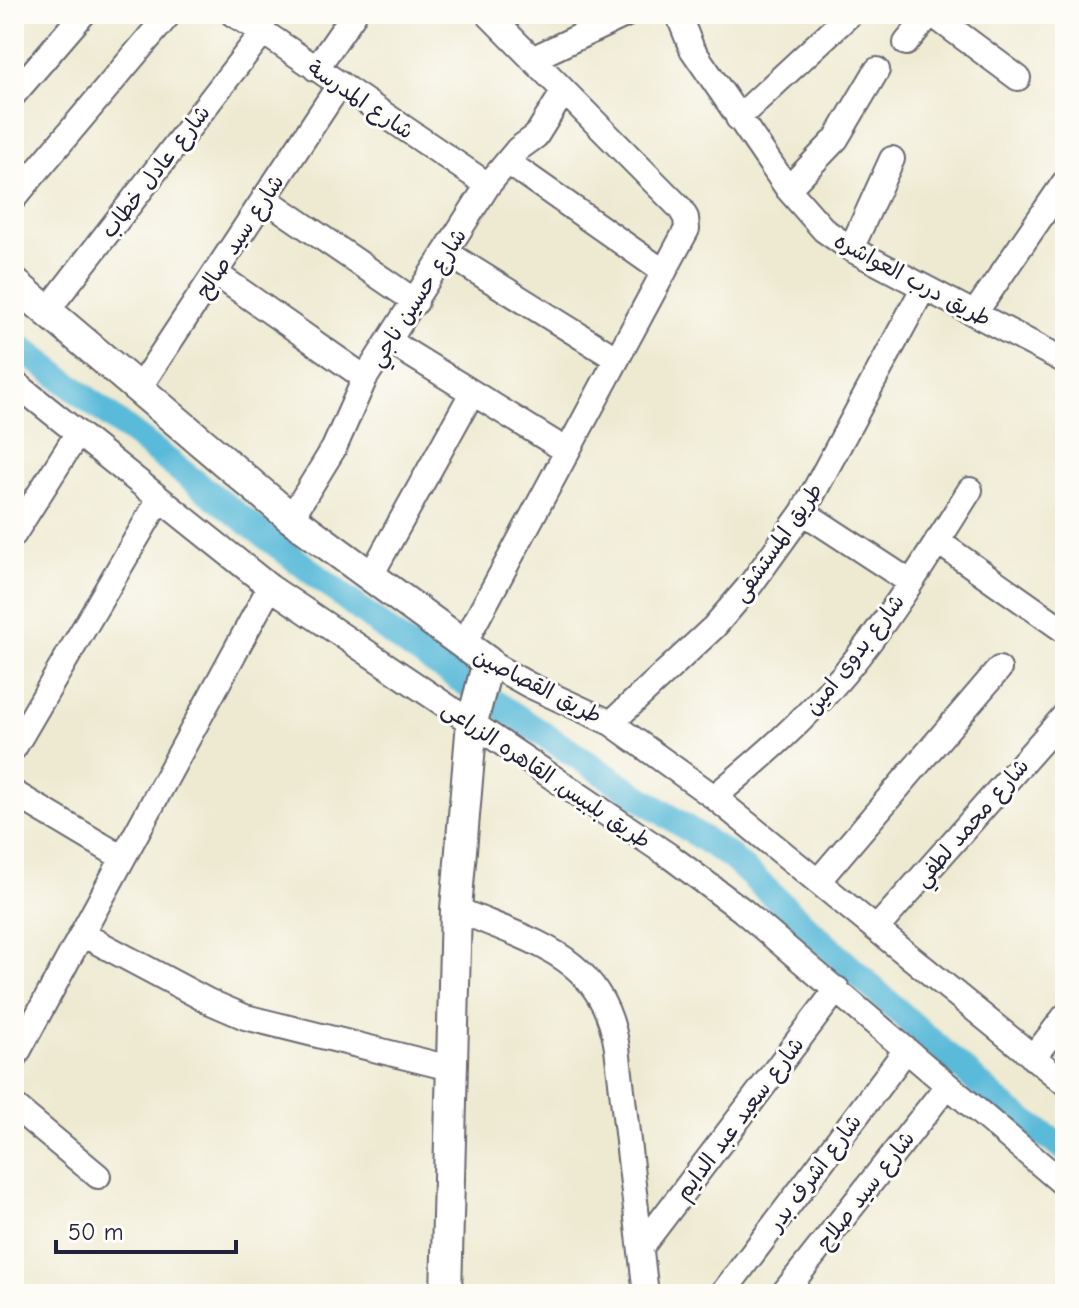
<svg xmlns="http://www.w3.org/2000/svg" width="1079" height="1308" font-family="'Comic Neue','Playpen Sans Arabic',sans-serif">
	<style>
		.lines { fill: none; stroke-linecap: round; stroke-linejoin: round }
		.canal { stroke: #5abad9; stroke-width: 26 }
		.minor-casing { stroke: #696870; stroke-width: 28 }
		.tertiary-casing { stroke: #696870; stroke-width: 34 }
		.minor { stroke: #fff; stroke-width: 24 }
		.tertiary { stroke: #fff; stroke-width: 30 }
		.labels { text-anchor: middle; stroke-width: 6; stroke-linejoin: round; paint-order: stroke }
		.street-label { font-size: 22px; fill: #22223b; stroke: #fdfcf7 }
	</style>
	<rect width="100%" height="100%" fill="#fdfcf7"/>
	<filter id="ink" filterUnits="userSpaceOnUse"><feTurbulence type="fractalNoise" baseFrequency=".0125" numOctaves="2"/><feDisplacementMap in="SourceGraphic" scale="16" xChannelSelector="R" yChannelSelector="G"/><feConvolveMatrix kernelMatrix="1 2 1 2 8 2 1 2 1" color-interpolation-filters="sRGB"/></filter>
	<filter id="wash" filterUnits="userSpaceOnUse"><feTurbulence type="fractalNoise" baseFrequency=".006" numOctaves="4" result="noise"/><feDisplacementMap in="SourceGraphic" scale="32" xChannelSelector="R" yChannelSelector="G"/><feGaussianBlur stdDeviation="1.8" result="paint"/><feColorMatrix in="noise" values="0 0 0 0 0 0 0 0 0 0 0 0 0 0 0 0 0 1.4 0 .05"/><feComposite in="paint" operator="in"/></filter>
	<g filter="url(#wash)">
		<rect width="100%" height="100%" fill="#eeead2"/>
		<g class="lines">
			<path class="canal" d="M14,342l387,299 330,216 148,137 129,116 57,39"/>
		</g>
	</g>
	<g filter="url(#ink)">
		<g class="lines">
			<g class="minor-casing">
				<path id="minor" d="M233,14l30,18 225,153
					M678,14l14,35 96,140 36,41 27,19 214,112
					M932,14l86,64
					M906,43l24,-29
					M532,59l95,-45
					M316,69l38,-55
					M14,94l69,-80
					M738,118l112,-104
					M509,163l155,109
					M788,189l48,-50 41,-69
					M14,198l155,-184
					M264,198l152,104
					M851,249l41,-90
					M447,253l170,106
					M215,273l150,105
					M47,311l216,-279
					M975,313l89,-130
					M389,341l178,110
					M14,382l256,205 401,270 71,53 323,275
					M139,388l201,-304
					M803,512l107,70
					M291,518l43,-70 31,-70 123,-193 30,-36 18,-13 28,-45
					M14,534l64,-101
					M937,541l128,90
					M370,577l102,-184
					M463,645l224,-416 -1,-11 -6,-10 -192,-194
					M488,662l41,23 82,38 103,74 351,286
					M611,723l103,-96 37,-43 52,-72 121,-225
					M14,748l145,-248
					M14,793l109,65
					M714,797c46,-38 90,-76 129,-122 48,-57 87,-122 127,-185
					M819,880l180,-211
					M456,909c75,33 147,45 161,139l29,246
					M877,928l188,-213
					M82,934l126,67 37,16 205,51
					M1033,1058l32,-42
					M14,1059l256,-472
					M14,1106l84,70
					M642,1246l195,-257
					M722,1294l184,-244
					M783,1294l164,-208"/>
			</g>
			<g class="tertiary-casing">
				<path id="tertiary" d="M14,283l277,235 197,144 -16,60 -16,187 -10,385"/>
			</g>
			<use href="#minor" class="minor"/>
			<use href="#tertiary" class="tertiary"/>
		</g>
	</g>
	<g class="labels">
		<g class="street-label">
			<text transform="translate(361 99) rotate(34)" y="8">شارع المدرسة</text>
			<text transform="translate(155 171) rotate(-52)" y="8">شارع عادل خطاب</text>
			<text transform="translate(239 236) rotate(-57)" y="8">شارع سيد صالح</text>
			<text transform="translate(913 279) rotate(28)" y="8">طريق درب العواشره</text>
			<text transform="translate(417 297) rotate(-57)" y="8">شارع حسين ناجي</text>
			<text transform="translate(777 542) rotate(-55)" y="8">طريق المستشفى</text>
			<text transform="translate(854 654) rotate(-52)" y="8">شارع بدوى امين</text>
			<text transform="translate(538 685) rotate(27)" y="8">طريق القصاصين</text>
			<text transform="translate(547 774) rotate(34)" y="8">طريق بلبيس, القاهره الزراعى</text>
			<text transform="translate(971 822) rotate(-49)" y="8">شارع محمد لطفي</text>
			<text transform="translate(739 1118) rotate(-53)" y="8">شارع سعيد عبد الدايم</text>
			<text transform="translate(814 1172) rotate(-53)" y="8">شارع اشرف بدر</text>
			<text transform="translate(865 1190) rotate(-52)" y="8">شارع سيد صلاح</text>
		</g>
	</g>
	<rect width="1079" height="1308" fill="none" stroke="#fdfcf7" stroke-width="48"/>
	<path d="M56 1240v12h180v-12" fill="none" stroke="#22223b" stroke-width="4"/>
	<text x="68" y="1240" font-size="24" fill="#22223b" stroke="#fdfcf7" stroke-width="6" paint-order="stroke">50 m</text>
</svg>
